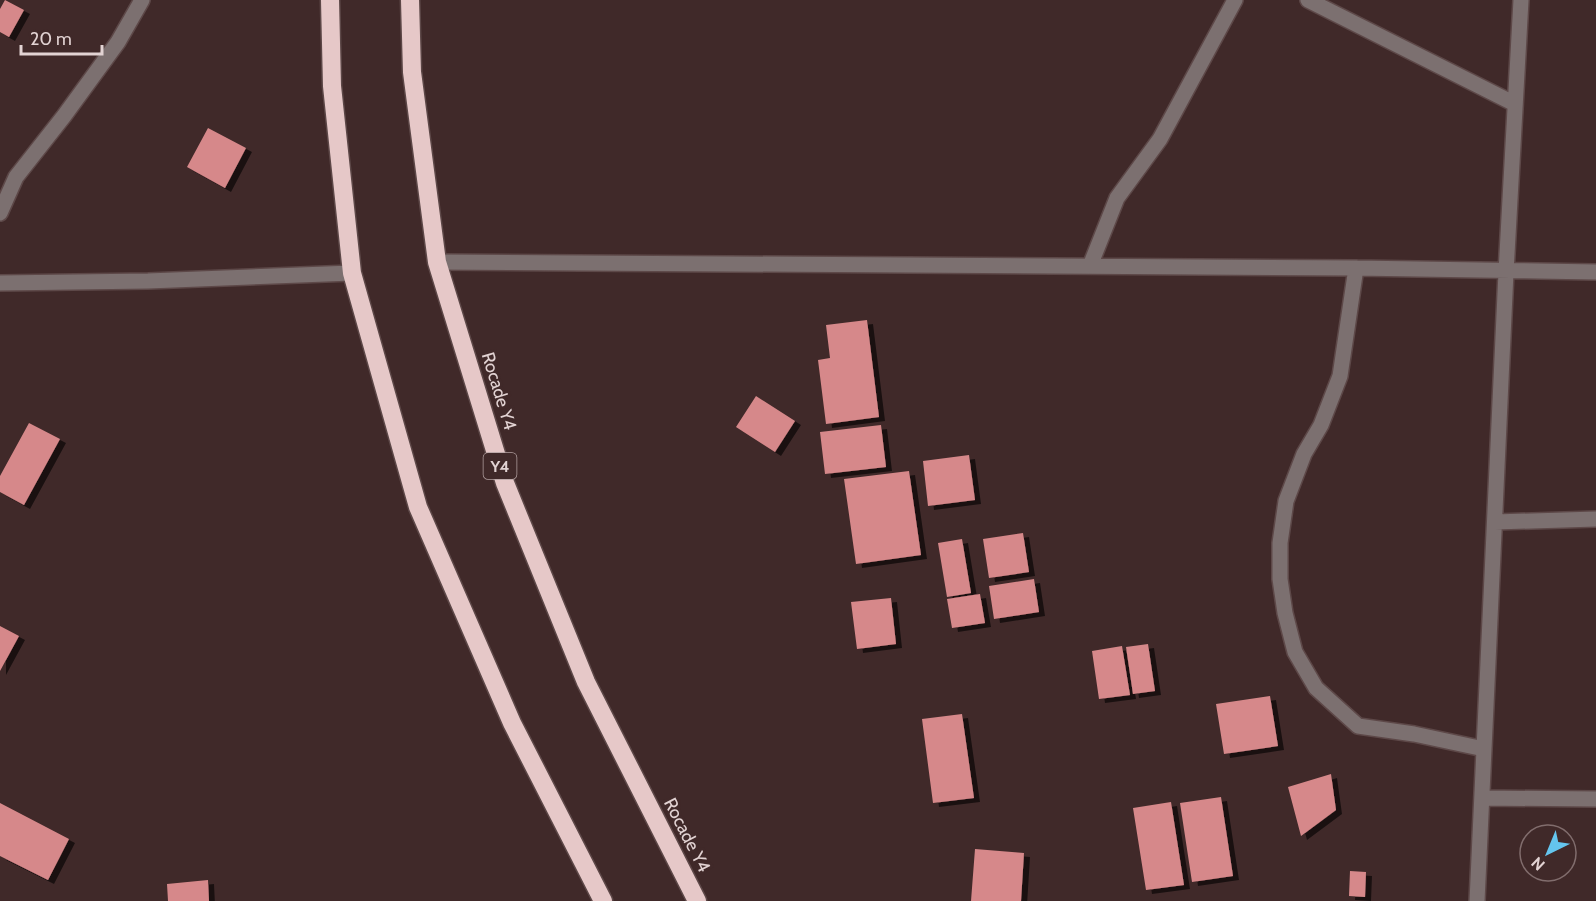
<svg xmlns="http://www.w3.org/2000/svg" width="1596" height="901" font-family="Cabin,sans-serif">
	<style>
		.building { fill: #d6888a; filter: url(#shadow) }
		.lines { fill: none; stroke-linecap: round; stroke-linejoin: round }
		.minor-casing { stroke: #5d4848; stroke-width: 18 }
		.highway-casing { stroke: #5d4848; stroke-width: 21 }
		.minor { stroke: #7c7070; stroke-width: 15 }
		.highway { stroke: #e6c8c8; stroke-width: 18 }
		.labels { text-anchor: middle; stroke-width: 6; stroke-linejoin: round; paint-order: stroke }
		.shield { fill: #402929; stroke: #b1a0a0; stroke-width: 1.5 }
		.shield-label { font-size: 16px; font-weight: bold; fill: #e2d3d3 }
		.street-label { font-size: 18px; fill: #e2d3d3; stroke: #402929 }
	</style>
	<defs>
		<filter id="shadow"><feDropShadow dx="6" dy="4" stdDeviation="0" flood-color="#0009"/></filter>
	</defs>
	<rect width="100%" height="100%" fill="#402929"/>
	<path class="building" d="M5,0l19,10 -15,27 -9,-5v-23z
		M208,128l38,20 -21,40 -38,-21z
		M867,320l12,97 -53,7 -8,-64 12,-2 -4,-33z
		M756,396l39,25 -20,31 -39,-25z
		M29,423l31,16 -36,66 -24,-13v-16z
		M881,425l5,42 -61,7 -5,-42z
		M969,455l6,45 -47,6 -5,-45z
		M909,471l12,84 -65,9 -12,-85z
		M1023,533l6,39 -40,6 -6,-39z
		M962,539l9,54 -24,4 -9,-54z
		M1034,579l5,33 -45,7 -5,-33z
		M980,594l5,29 -33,5 -5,-29z
		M891,598l5,46 -39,5 -6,-47z
		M0,626l19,10 -19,35z
		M1148,644l7,47 -22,3 -7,-47z
		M1122,646l8,49 -31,4 -7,-48z
		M1270,696l8,50 -54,8 -8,-50z
		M962,714l12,84 -41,5 -11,-84z
		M1331,774l5,36 -35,26 -13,-49z
		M1221,797l12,79 -41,6 -12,-79z
		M1171,802l13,83 -38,5 -13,-82z
		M0,803l69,36 -21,41 -48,-24z
		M975,849l49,4 -3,48h-50z
		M1350,871l16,1 -1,25 -16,-1z
		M208,880l1,21h-41l-1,-17z"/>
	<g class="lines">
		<g class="minor-casing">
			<path id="minor" d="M1308,0l207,104
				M0,213l16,-36 48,-61 54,-74 24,-42
				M437,262l919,6 240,4
				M1090,266l27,-68 43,-59 75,-139
				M1356,268l-16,108 -19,49 -17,29 -18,47 -6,42v36l5,34 10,39 21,36 42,38 56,8 70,15
				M0,283l148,-2 204,-8
				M1495,522l101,-3
				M1482,798l114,1
				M1477,901l29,-629 15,-272"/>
		</g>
		<g class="highway-casing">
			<path id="highway" d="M330,0l2,86 20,187 66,234 94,216 91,178
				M410,0l2,72 25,190 68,221 81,199 111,219"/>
		</g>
		<use href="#minor" class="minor"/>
		<use href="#highway" class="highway"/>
	</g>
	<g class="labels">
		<rect class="shield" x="483.5" y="453" width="33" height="26" rx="4.5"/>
		<g class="shield-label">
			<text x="500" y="472">Y4</text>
		</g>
		<g class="street-label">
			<text transform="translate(499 391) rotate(73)" y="6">Rocade Y4</text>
			<text transform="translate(687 835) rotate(63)" y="6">Rocade Y4</text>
		</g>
	</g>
	<g transform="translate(1548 853) rotate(223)"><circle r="28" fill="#402929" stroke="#816d6d" stroke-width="1.5"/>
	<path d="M0-4.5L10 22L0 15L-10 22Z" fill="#64c5ee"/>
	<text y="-9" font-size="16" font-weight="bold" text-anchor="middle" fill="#e2d3d3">N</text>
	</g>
	<path d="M21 45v9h81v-9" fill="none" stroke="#e2d3d3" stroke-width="3"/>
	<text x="30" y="45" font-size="18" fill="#e2d3d3" stroke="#402929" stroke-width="4.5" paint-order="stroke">20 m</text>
</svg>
